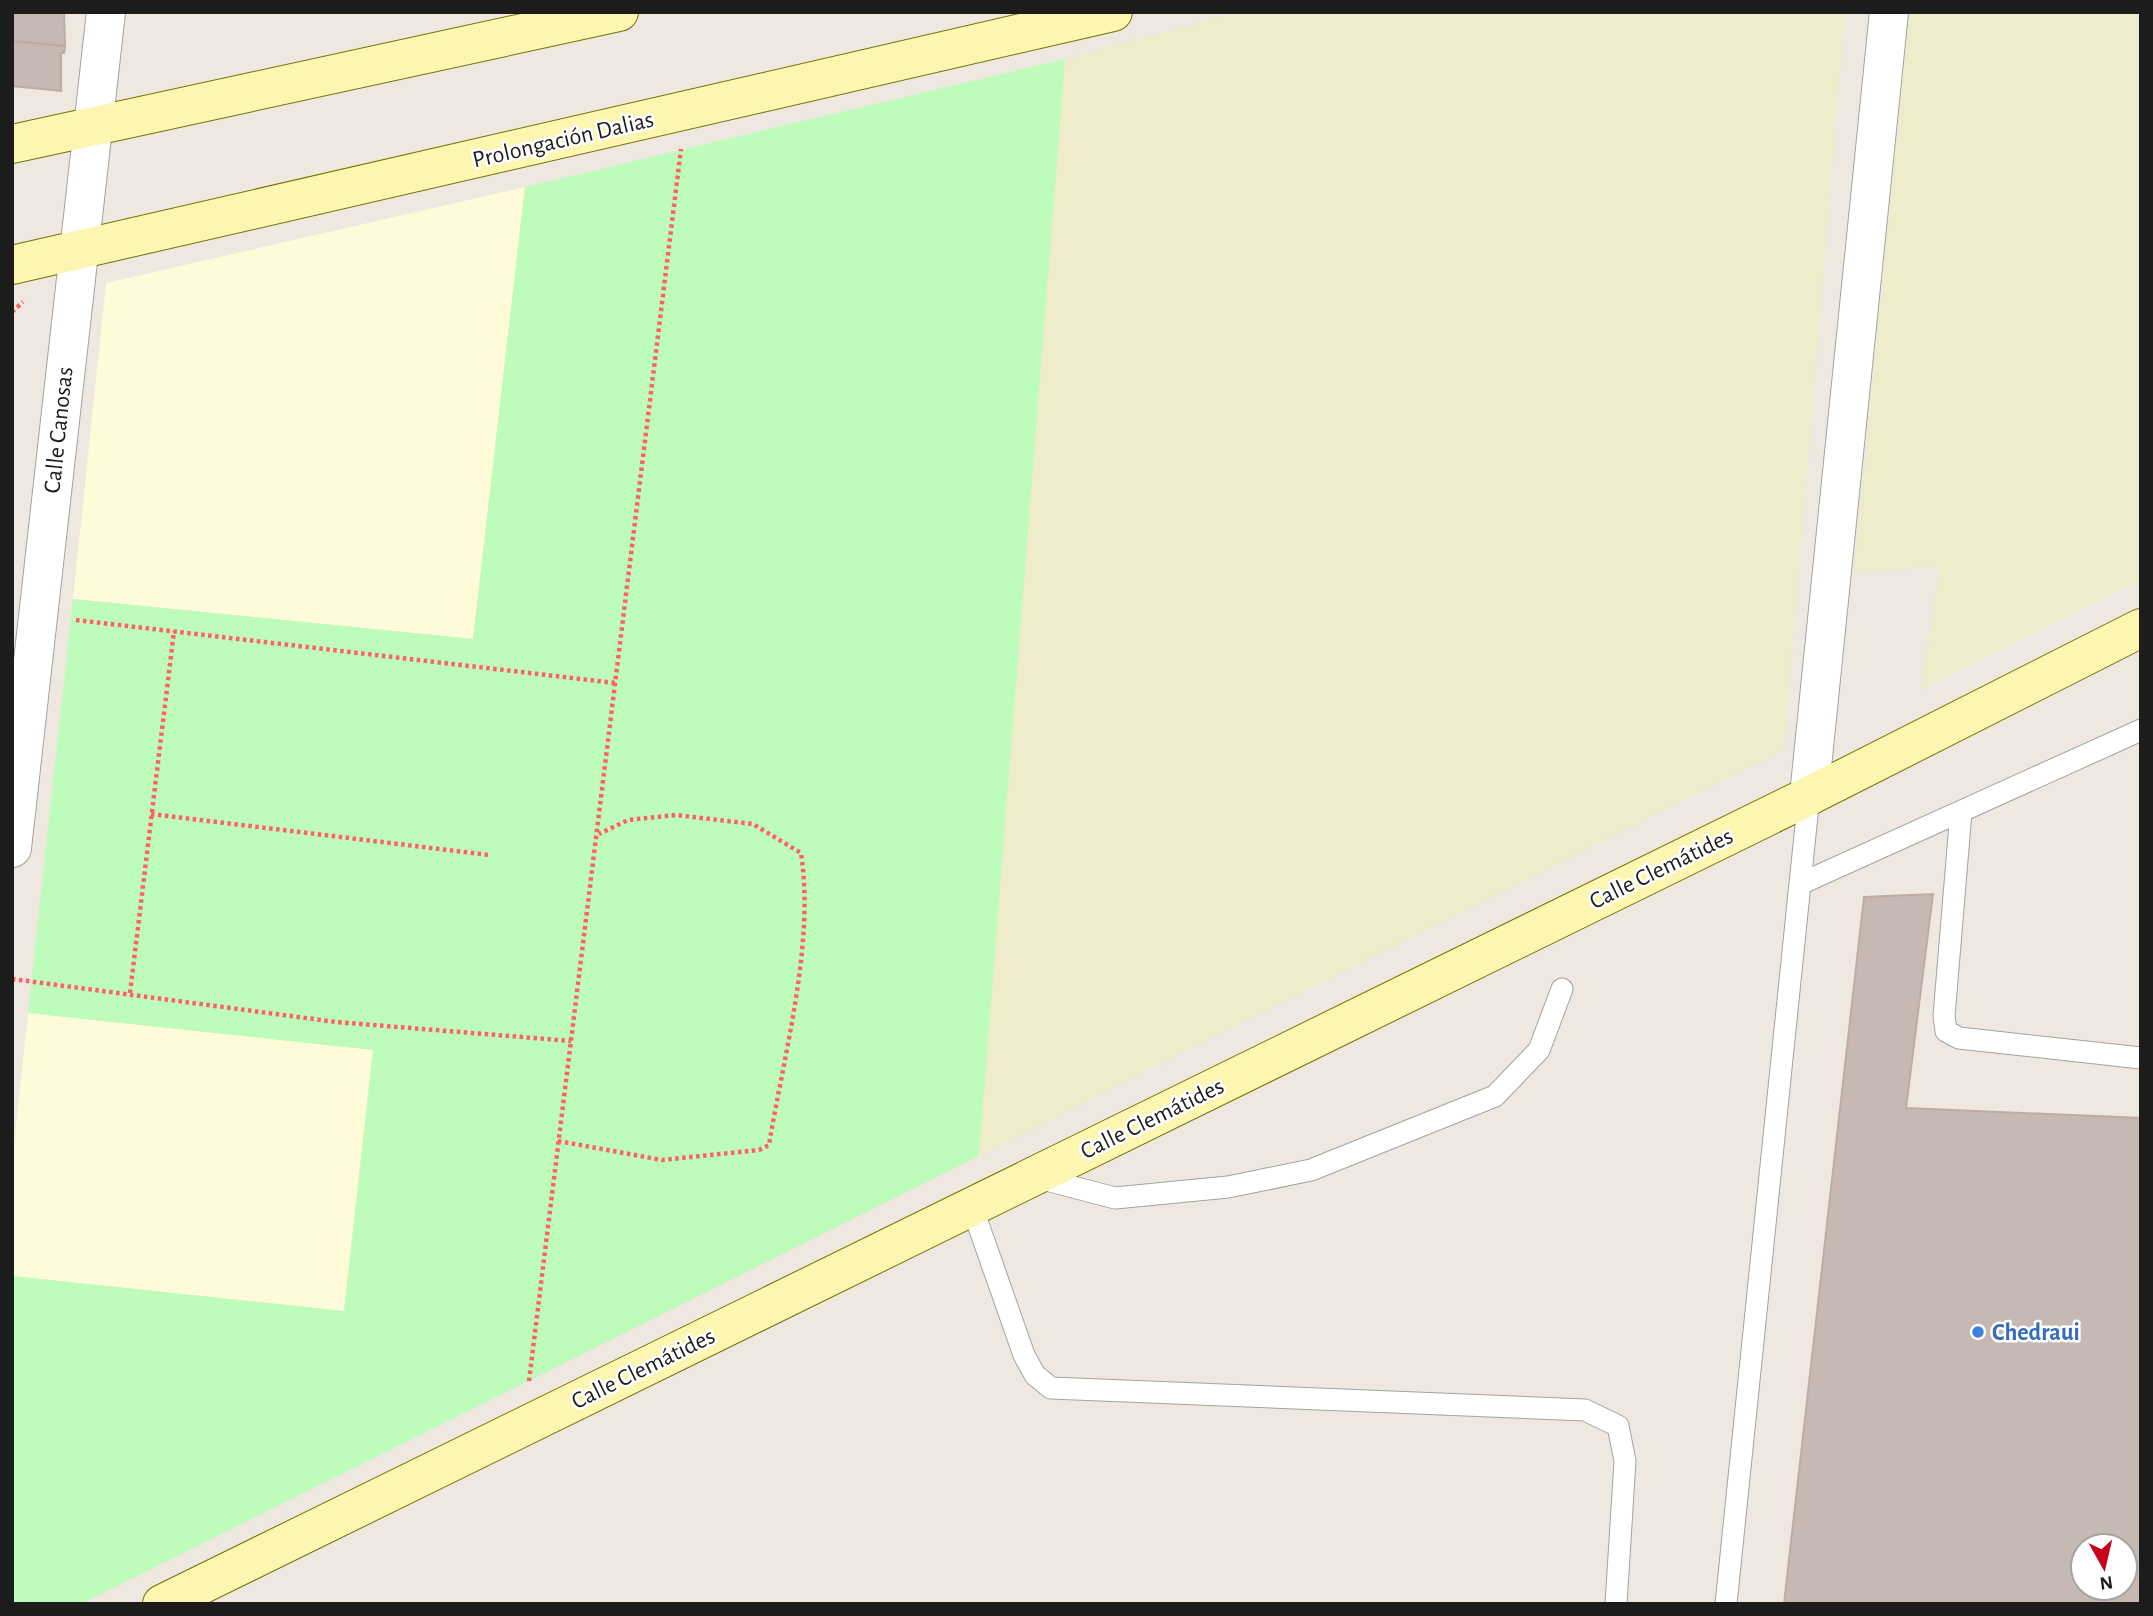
<svg xmlns="http://www.w3.org/2000/svg" width="2153" height="1616" font-family="'Alegreya Sans',sans-serif">
	<style>
		.education { fill: #fffad8 }
		.farmland { fill: #eeecca }
		.park { fill: #bdfcba }
		.building { fill: #c6b9b4; stroke: #c0aba2; stroke-width: 2; fill-rule: evenodd }
		.lines { fill: none; stroke-linecap: round; stroke-linejoin: round }
		.service-casing { stroke: #a3a3a3; stroke-width: 23 }
		.tertiary-casing { stroke: #a3a3a3; stroke-width: 40 }
		.secondary-casing { stroke: #757200; stroke-width: 40 }
		.path { stroke: #ff6065; stroke-width: 4.5; stroke-dasharray: 3.5 3.5; stroke-linecap: butt }
		.service { stroke: #fff; stroke-width: 21 }
		.tertiary { stroke: #fff; stroke-width: 38 }
		.secondary { stroke: #fcf6b0; stroke-width: 38 }
		.shop-dot { fill: #3f7fe0; stroke: #fff; stroke-width: 2.5 }
		.labels { text-anchor: middle; stroke-width: 5; stroke-linejoin: round; paint-order: stroke }
		.street-label { font-size: 24px; fill: #1c1c1c; stroke: #fff }
		.shop-label { font-size: 24px; font-weight: bold; fill: #366cbe; stroke: #fff; text-anchor: start }
	</style>
	<rect width="100%" height="100%" fill="#eee8e0"/>
	<path class="education" d="M525,187l-52,452 -400,-40 33,-316z
		M28,1013l345,36 -29,262 -332,-35v-113z"/>
	<path class="farmland" d="M1238,12h607l-61,737 -805,407 86,-1097z
		M1909,12h232v567l-220,110 19,-123 -86,6z"/>
	<path class="park" d="M1065,59l-86,1097 -898,448h-69v-328l332,35 29,-261 -345,-37 45,-414 400,40 52,-452z"/>
	<path class="building" d="M12,12h52l1,34 -53,-5z
		M12,41l53,5 -1,7h-3v38l-49,-5z
		M1933,894l-27,214 235,10v486h-357l80,-707zM2083,1546h42v42h-42z"/>
	<g class="lines">
		<g class="service-casing">
			<path id="service" d="M1961,812l-17,204 2,15 13,7 182,20
				M1800,884l341,-154
				M1035,1177l80,21 113,-11 83,-17 184,-74 44,-46 23,-61
				M972,1207l52,148 11,20 16,13 534,22 33,16 7,35 -9,143
				M1726,1604l83,-808"/>
		</g>
		<g class="tertiary-casing">
			<path id="tertiary" d="M1809,796l80,-784
				M12,848l94,-836"/>
		</g>
		<g class="secondary-casing">
			<path id="secondary" d="M12,144l607,-132
				M12,265l1101,-253
				M162,1604l1647,-808 332,-168"/>
		</g>
		<path class="path" d="M12,312l11,-10
			M76,620l539,63
			M151,814l338,41
			M12,979l324,43 235,19
			M130,993l44,-362
			M558,1141l104,19 97,-10 10,-5c15,-91 46,-202 32,-292l-48,-29 -77,-9 -48,5 -29,14
			M529,1381l152,-1232"/>
		<use href="#service" class="service"/>
		<use href="#tertiary" class="tertiary"/>
		<use href="#secondary" class="secondary"/>
	</g>
	<circle class="shop-dot" cx="1978" cy="1332" r="7"/>
	<g class="labels">
		<g class="street-label">
			<text transform="translate(563 139) rotate(-13)" y="8">Prolongación Dalias</text>
			<text transform="translate(58 430) rotate(-84)" y="8">Calle Canosas</text>
			<text transform="translate(1661 868) rotate(-26)" y="8">Calle Clemátides</text>
			<text transform="translate(1152 1118) rotate(-26)" y="8">Calle Clemátides</text>
			<text transform="translate(643 1368) rotate(-26)" y="8">Calle Clemátides</text>
		</g>
		<g class="shop-label">
			<text x="1992" y="1340">Chedraui</text>
		</g>
	</g>
	<rect width="2153" height="1616" fill="none" stroke="#1c1c1c" stroke-width="28"/>
	<g transform="translate(2104 1567) rotate(172)"><circle r="33" fill="#ffffff" stroke="#a4a4a4" stroke-width="2"/>
	<path d="M0-5L12 26L0 18L-12 26Z" fill="#c7001b"/>
	<text y="-10" font-size="19" font-weight="bold" text-anchor="middle" fill="#1c1c1c">N</text>
	</g>
</svg>
